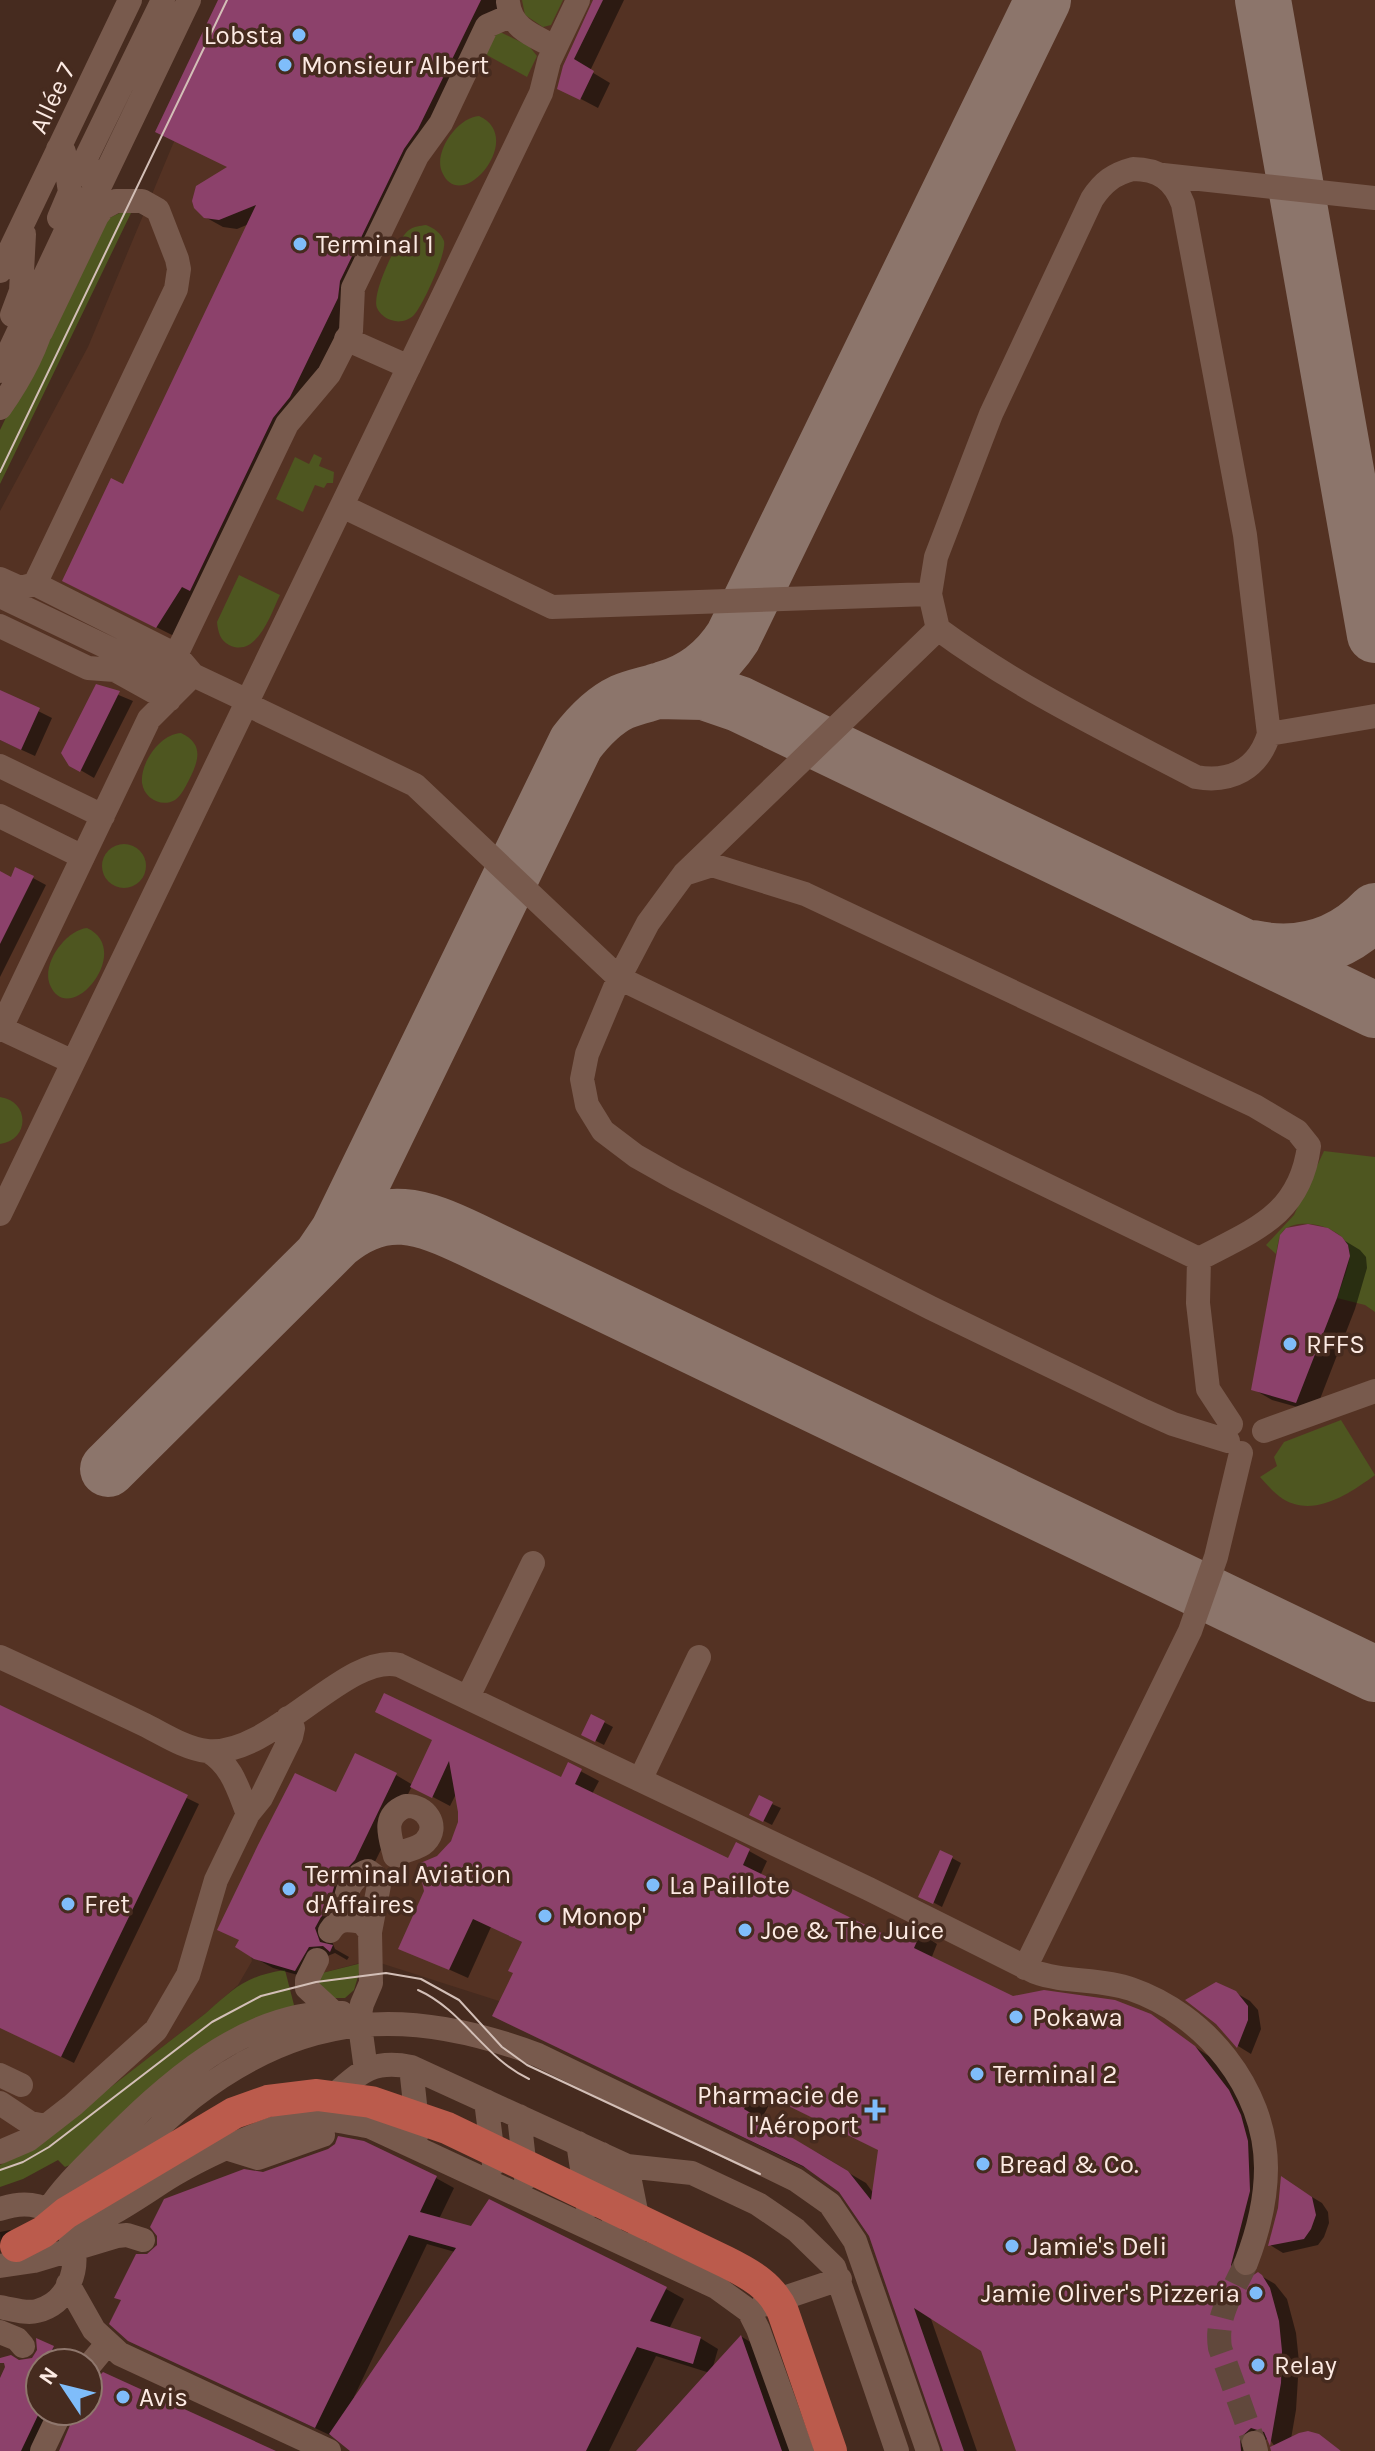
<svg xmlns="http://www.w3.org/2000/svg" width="1375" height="2451" font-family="Karla,sans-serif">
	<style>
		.built { fill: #543223 }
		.green { fill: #4e5620 }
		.shadow { fill: #0007; fill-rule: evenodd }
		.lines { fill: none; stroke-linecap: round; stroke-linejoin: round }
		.taxiway { stroke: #8c756b; stroke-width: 56 }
		.building { fill: #8c416b; fill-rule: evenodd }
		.minor-tunnel { stroke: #61483c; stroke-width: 24; stroke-dasharray: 24 12; stroke-linecap: butt }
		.minor { stroke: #785a4d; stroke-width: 24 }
		.major { stroke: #bb5b4c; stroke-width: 32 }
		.tram { stroke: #d3bfb7; stroke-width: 2 }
		.poi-dot { fill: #7fbdfa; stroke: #462b1f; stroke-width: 3 }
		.labels { text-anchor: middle; stroke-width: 7; stroke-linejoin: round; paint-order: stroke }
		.poi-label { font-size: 26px; fill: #fceae3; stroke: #462b1f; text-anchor: start }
		.street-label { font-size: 26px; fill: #fceae3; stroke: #462b1f }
	</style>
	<rect width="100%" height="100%" fill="#462b1f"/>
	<path class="built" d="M243,0h1132v2451h-411l-88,-243 -28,-37 -28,-17 -321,-153 -128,-41 -53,14 -16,-1 -51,-16 1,4 -14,24 -32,28 -175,136 -31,16v-1654l88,-164 85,-203z"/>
	<path class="green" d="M522,0h41l-12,25 -8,2 -18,-12z
		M500,32l29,14 8,10 -10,21 -42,-23 7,-16z
		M479,116c48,21 -18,101 -37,56 -9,-20 16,-55 37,-56z
		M122,212l9,1 -131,271v-54l96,-199 13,-13z
		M426,225c8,3 15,8 18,16 3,12 -21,64 -30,74 -6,6 -15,8 -23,5 -6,-2 -11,-6 -14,-12 -6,-14 20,-69 32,-78 5,-4 11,-4 17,-5z
		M314,454l8,4 -3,8 15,6 -1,11h-6l-3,5 -9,-3 -12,27 -27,-13 19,-42 14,7z
		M239,575l41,20c-9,18 -23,64 -51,50 -9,-5 -11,-13 -12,-23z
		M181,733c23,11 18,27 8,47 -4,7 -7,15 -14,20 -14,8 -31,-2 -33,-17 -2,-20 18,-49 39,-50z
		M102 866a22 22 0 1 1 44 0a22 22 0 1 1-44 0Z
		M87,928c48,22 -18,102 -37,57 -9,-21 16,-55 37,-57z
		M0,1097c30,4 30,43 0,47z
		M1324,1151l51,6v155l-10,-7 -28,-7c4,-14 15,-35 12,-49 -5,-22 -48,-33 -65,-19 -6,6 -6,16 -8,24l-10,-9 28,-30z
		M1341,1420l34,55c-26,19 -61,43 -92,24 -9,-6 -16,-14 -23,-22l17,-11 -3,-9 10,-15z
		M362,1963l-8,27 -9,8h-13l-17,-19 3,-5z
		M285,1970l9,35 -2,3 -212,153 -15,6 -7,-7 -35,19 -23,8v-22l31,-16 175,-136c29,-25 39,-37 79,-43z"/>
	<path class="shadow" d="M221,0h283l-150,308 -180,328 -92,-46 42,-104 125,-262 -12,5 -14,-2 -18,-10 25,-49z
		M595,0h29l-34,71 20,12 -12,25 -38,-20z
		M97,686l36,15 -39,77 -24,-14z
		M0,692l52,26 -17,38 -35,-16z
		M33,878l13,7 -46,92v-95z
		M1327,1230l33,20 6,7 1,11 -12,41 -40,103 -43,-12 -19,-11z
		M0,1707l199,97 -125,259 -74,-36z
		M592,1716l21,11 -9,18 -12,-6z
		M434,1741l128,39 7,-15 30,16 -7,13 137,67 8,-16 12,6 18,10 -7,15 139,67 21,-10 17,11 -6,15 82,39 137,18 63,43 34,43 16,122 -16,57 11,-7 17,10 12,15 9,34 3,29 -3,48 -5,29 27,-3 23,15h-70l4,-4 -6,-9 -9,5 -2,8h-240l-36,-101 -52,-34 47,135h-32l-74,-216 -31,-44 -28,-20 -318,-155 21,-43 9,-30 -33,-16 -23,51 -67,-30 37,-90 19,-25 3,-22 -3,-19 -7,14 -38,-20 -41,84 -40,69 4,10 14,8 -2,3 -12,-7 -10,4 -13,22 -39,-11 -18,-10 82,-163 59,-20 17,10zM773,2098l107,52 -6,44 -8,-11 -106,-62z
		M772,1804l9,4 -9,17 -12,-6z
		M952,1858l9,5 -19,44 -21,-11z
		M1224,1986l26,15 8,9 3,19 -10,25 -13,-8 -21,-23z
		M263,2174l173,4 18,10 -15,31 227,70 18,10 -15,30 31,9 18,11 -6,21 30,-33 17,10 36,104h-156l71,-78 -54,-17 -47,95h-256l-19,-14 -205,-97 19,-84zM427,2244l28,8 -99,146 -2,-1z
		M1282,2179l40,24 6,9 1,11 -5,14 -6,8 -35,8 -13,-8 10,-37z
		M10,2230l1,1 -8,7 -2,15 -1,-21z
		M39,2341l32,17 -2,5h-29v48h22l-19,40h-43v-68l33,-24 6,-8z"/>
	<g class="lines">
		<path class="taxiway" d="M1263,0l112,635
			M657,691l47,1 35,12 636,306
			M1252,948c47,10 90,-2 123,-37
			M321,1257l17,-25 238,-489c13,-17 27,-32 46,-41 14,-6 28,-8 42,-13 29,-8 53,-27 69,-52l310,-637
			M108,1469l229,-228c47,-39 85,-25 135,-1l903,434"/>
	</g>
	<path class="building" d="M218,0h263l-63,129 -14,20 -64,132 -2,17 -48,99 -17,21 -83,173 -8,-4 -26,41 -94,-47 49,-103 12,6 133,-279 -37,15 -15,-2 -10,-10 -2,-7 4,-15 31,-19 -72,-35z
		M593,0h10l-29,59 20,12 -14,29 -23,-11 6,-23z
		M96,684l24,7 -40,81 -11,-6 -8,-13z
		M0,690l40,18 -19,42 -21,-10z
		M15,867l19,9 -34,68v-73l11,6z
		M1308,1224l20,4 14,9 6,8 2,11 -13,42 -41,105 -45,-13 29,-155 6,-7z
		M384,1693l177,84 7,-15 14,7 -7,15 153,74 8,-16 14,7 -7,16 155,76 8,-17 15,8 -7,16 99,48 31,-6 71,10 36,14 44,32 34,44 12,25 7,26 2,50 -19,74 3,7 8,5 7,1 9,-6 4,3 8,13 9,33 3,30 -1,32 -11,63 -6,-14 -13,-4 -11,10 1,13h-225l-35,-100 -67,-43 50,143h-21l-74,-215 -30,-44 -36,-26 -311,-150 21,-43 -5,-2 14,-29 -49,-23 -24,51 -51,-21 26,-58 -6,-27 19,-8 14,-15 7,-19v-10l-9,-51 -17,37 -22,-11 22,-47 -57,-28zM754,2089l124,61 -7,50 -23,-29 -104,-62z
		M0,1705l188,90 -127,262 -61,-29z
		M591,1714l14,7 -10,21 -14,-7z
		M355,1753l42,20 -42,87 -19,20 -4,14 -1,15 -10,8 -6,11 5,14 13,3 -3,7 -7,-6 -14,1 -14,24 -41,-12 -19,-12 4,-7 -22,-10 41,-85 37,-72 41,19z
		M759,1795l14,7 -10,20 -14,-7z
		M940,1850l13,6 -20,48 -15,-7z
		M1216,1982l20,9 12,15v14l-11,28 -21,-24 -31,-24z
		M338,2136l26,5 73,35 -17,36 51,14 18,-27 178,88 -17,34 51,16 -8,27 -56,-17 -51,104h-236l-21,-17 127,-186 -47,-13 -94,193 -187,-87 -19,-17 12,-24 -7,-2 22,-44h11l10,-9v-9l-7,-9 14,-28 80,-30 19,3 65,-23 7,-5z
		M1281,2176l31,21 4,18 -5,14 -7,10 -36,7 10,-38z
		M741,2335l41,116h-146l74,-82z
		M36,2338l18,8 -8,17h-6v48l-19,40h-21v-73l5,-11 -1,-4h-4v-5l11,-3 8,5 13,-2 5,-8z
		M103,2372l173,79h-217l17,-40h12v-29l6,-1z
		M1308,2431l11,3 22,17h-70l-1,-4 29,-14z"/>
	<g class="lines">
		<path class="minor-tunnel" d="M1246,2263c-13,29 -31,53 -26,85l34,95"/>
		<path class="minor" d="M508,2c3,27 26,34 47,45
			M58,149l6,3 6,40 -11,26
			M1133,169c26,0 41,11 50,35l62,331 24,199c-11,35 -38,49 -73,43 -88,-46 -178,-89 -258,-148l-8,-35 6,-37 55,-143 101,-215c11,-17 22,-25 41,-30z
			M1163,175l212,23
			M91,179l-5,-21 77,-158
			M83,221l106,-221
			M0,271l130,-271
			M12,315l9,-24 3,-57
			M346,339l63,28
			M0,371l81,-172
			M0,408c18,-26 37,-59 44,-90
			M342,506l210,101 378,-13
			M0,579l20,9 15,-4 141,71 17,20 55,26
			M35,584l141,-295 3,-20 -2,-10 -19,-49 -16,-9h-26l-13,7 -6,8 -56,116
			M0,596l165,79h28
			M0,626l88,42 27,2 54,30
			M938,629l-254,245 -36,49 -29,55 -32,76 -5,25 5,26 16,26 33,25 39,22 256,130 213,103 29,13 55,17
			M176,655l111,-231 42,-50 22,-43 2,-43 64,-132 24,-33 46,-97 23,-10
			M246,704l169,81 204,193 580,281 -1,44 10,86 23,35
			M1269,734l106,-18
			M0,766l103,50
			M0,816l83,41
			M687,873l25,-8 93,29 450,212 42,25 12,15c-9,69 -55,84 -110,113
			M0,1028l73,34
			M0,1030l149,-311 44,-44
			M0,1214l541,-1121 8,-32 29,-61
			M1264,1431l111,-40
			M0,1657c48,22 97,45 145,68 18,9 41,24 62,26 65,6 139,-99 192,-86l470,224 166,83c30,11 64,6 96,17 73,25 135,99 135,179 0,34 -8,64 -20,95
			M468,1697l65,-134
			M208,1751c24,14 30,38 40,63l13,-16 30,-61 2,-9 -5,-10
			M640,1780l59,-123
			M406,1806c19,-1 35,20 19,36 -8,8 -21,7 -30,14 -5,-20 -14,-40 11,-50z
			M330,1931c9,-14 18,-11 32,-9
			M317,1960l-10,20v8l27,25
			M1025,1968l165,-337 26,-74 25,-104
			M411,2067l7,65
			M366,2070l-7,-52 3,-14 9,-21 -1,-51 9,-47 -4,-9 -7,-5c-12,3 -22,17 -22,29l24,32
			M0,2075l21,10
			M486,2101l8,63
			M0,2103l30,20 16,3
			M325,2103c31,-26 43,-45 86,-36l216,99 13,65
			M519,2116l7,62
			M578,2143l10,64
			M229,2149l29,9 65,-23
			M0,2152l28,-12 45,-35 83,-75 32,-55 28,-95 32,-66
			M602,2154l12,66
			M627,2166l65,7 66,31 38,26 38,37 63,184
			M81,2171l17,2 11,-4c30,-20 55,-49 84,-72 111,-86 216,-91 345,-42l258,125 34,24 25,37 73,210
			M0,2209c82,-28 99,86 37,102 -11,3 -25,-2 -37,-4
			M48,2210c15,-23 34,-41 53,-60 63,-64 145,-141 241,-137
			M70,2232c35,-12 62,-30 92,-50 32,-21 104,-55 141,-62 21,-4 47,3 68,7l345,160 33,24 9,18 44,122
			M0,2266l34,-5 83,-25 10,-1 16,5
			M68,2284l26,46 26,24 209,97
			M763,2305l77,-26
			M0,2332l17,7 6,7
			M88,2367l19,-23
			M1254,2443l2,8
			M42,2451l19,-40"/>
		<path class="major" d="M16,2246l27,-14 23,-19 168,-100 34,-12 49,-6 54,7 76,26 279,134c24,12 46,24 57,50l48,139"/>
		<path class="tram" d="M0,472l227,-472
			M418,1990c45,20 66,68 111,89
			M0,2170l23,-8 26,-15 163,-125 49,-26 55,-14 70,-9 35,6 38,21 43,47 25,18 233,109"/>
	</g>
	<g class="poi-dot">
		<circle cx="299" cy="35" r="8"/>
		<circle cx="285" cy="65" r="8"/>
		<circle cx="300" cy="244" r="8"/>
		<circle cx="1290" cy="1344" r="8"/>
		<circle cx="653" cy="1885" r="8"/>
		<circle cx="289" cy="1889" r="8"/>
		<circle cx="68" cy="1904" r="8"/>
		<circle cx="545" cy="1916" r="8"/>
		<circle cx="745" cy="1930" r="8"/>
		<circle cx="1016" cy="2017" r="8"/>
		<circle cx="977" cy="2074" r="8"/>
		<path d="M871 2098h8v8h8v8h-8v8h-8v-8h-8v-8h8z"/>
		<circle cx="983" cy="2164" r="8"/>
		<circle cx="1012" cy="2246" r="8"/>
		<circle cx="1256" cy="2293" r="8"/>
		<circle cx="1258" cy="2365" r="8"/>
		<circle cx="123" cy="2397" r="8"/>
	</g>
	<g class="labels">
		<g class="poi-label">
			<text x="283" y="44" text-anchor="end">Lobsta</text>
			<text x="301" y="74">Monsieur Albert</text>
			<text x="316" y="253">Terminal 1</text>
			<text x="1306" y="1353">RFFS</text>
			<text x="305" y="1883">Terminal Aviation<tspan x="305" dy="30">d'Affaires</tspan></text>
			<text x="669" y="1894">La Paillote</text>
			<text x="84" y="1913">Fret</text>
			<text x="561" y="1925">Monop'</text>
			<text x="761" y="1939">Joe &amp; The Juice</text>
			<text x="1032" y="2026">Pokawa</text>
			<text x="993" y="2083">Terminal 2</text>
			<text x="859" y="2104" text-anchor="end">Pharmacie de<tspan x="859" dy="30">l'Aéroport</tspan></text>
			<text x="999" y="2173">Bread &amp; Co.</text>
			<text x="1028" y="2255">Jamie's Deli</text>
			<text x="1240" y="2302" text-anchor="end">Jamie Oliver's Pizzeria</text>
			<text x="1274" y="2374">Relay</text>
			<text x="139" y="2406">Avis</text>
		</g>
		<g class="street-label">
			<text transform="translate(52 98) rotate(-65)" y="9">Allée 7</text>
		</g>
	</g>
	<g transform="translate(64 2387) rotate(305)"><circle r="38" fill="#462b1f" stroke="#8f776d" stroke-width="2"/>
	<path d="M0-6L14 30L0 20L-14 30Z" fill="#7fbdfa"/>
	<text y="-12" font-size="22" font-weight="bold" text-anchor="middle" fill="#fceae3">N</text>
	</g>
</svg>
